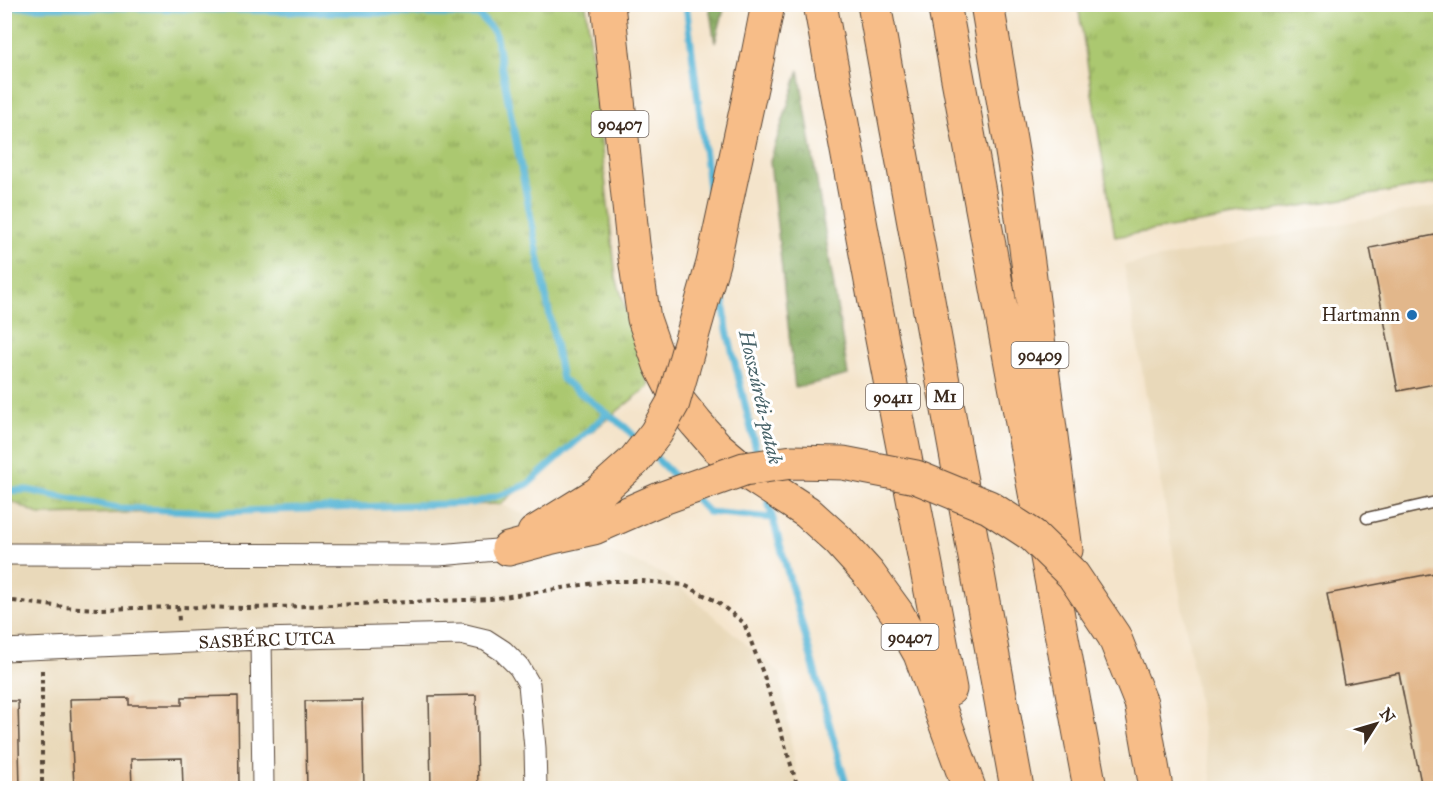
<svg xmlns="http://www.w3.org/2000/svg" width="1445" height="793" font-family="'IM FELL Great Primer',serif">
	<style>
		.built { fill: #e9d9ba }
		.grass { fill: url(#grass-tufts); stroke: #737947; stroke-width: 1.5 }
		.forest { fill: url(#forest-crowns); stroke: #626b40; stroke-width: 1.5 }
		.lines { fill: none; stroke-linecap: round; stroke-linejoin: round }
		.stream { stroke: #58b6d6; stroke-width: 7 }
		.building { fill: #e2b78b }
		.service-casing { stroke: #574638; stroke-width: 13 }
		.minor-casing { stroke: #574638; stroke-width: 23 }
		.motorway-casing { stroke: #574638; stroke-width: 35 }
		.path { stroke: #574638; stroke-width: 4; stroke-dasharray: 4.5 4.5; stroke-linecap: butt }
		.service { stroke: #fff; stroke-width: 10 }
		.minor { stroke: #fff; stroke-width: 21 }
		.motorway { stroke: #f7bd88; stroke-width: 33 }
		.motorway-bridge-casing { stroke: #574638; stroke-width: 35; stroke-linecap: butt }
		.motorway-bridge { stroke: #f7bd88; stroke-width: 33 }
		.poi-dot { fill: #1f6fb2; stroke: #fff; stroke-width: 2 }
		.labels { text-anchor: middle; stroke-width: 6; stroke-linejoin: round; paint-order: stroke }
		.shield { fill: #fff; stroke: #766a62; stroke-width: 1.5 }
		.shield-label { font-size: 16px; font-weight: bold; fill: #3b2a1e }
		.poi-label { font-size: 18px; fill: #3b2a1e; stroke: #fff; text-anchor: end }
		.street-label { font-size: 18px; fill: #3b2a1e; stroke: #fff }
		.water-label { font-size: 20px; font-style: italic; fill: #476268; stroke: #fff }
	</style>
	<defs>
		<pattern id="grass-tufts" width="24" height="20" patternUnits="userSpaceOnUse" patternTransform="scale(1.5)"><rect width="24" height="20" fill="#abc870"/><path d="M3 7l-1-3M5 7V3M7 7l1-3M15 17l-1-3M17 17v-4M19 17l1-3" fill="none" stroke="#8ca35b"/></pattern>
		<pattern id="forest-crowns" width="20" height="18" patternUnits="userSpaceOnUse" patternTransform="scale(1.5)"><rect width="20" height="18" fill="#88ac62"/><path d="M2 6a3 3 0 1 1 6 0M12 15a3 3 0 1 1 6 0" fill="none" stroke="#708c50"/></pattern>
	</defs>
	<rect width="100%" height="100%" fill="#fff"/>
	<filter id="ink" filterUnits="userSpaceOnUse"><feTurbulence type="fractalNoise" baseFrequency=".0167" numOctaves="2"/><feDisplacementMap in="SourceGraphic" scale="12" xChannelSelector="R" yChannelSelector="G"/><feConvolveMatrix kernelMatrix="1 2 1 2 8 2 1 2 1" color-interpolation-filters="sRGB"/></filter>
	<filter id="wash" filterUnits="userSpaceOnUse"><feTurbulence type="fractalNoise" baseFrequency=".008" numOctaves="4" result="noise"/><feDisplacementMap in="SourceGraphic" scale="24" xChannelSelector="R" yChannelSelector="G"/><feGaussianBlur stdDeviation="1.35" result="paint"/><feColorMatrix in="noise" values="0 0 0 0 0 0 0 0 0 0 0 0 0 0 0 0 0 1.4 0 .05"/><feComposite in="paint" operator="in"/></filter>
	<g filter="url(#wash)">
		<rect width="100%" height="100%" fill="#f4e4cb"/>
		<path class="built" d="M1440,205v583h-227l-89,-523z
			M4,498l36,17 460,-11 167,72 114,98 17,114h-793z"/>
		<path class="grass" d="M4,5h582l30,272 33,109 -149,118 -460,11 -35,-17z
			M1078,5h362v178l-325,54z"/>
		<path class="forest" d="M709,5h16l-10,38z
			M799,70l49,305 -53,13 -25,-227z"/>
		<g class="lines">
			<path class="stream" d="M686,4l25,200
				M4,7h96l379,8 16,18 67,346 63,48 15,15
				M721,284l6,46 31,128
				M652,454l28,28
				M4,491l23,-1 91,18 98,4 257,-9 31,-9 24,-10 79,-70
				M694,497l14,15 64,6
				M768,501l79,287"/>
		</g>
		<g id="blocks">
			<path class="building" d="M1440,234v149l-42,8 -28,-143z
				M1440,572v216h-18l-23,-115 -55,11 -17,-90z
				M476,695l2,93h-47l-2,-92z
				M238,696l1,92h-56l-1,-30 -51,1 1,29h-58l-4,-89 59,-1v7h53v-8z
				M362,700l2,88h-57l-2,-87z
				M4,701h14l2,87h-16z"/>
		</g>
	</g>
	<g filter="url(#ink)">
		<use href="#blocks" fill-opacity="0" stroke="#574638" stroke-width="1.5"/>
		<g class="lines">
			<g class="service-casing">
				<path id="service" d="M1367,518l73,-17"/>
			</g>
			<g class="minor-casing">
				<path id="minor" d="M4,554l435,1 69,-6
					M261,639l2,149
					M4,650l257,-11 200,-5 25,6 17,11 16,16 10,17 6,64 1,40"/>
			</g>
			<g class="motorway-casing">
				<path id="motorway" d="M608,4l25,240 11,75 16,46 19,37 17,21 21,24 32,27 58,38 31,28 30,33 29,40 23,41 49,134
					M820,4l56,304 74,381
					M874,4l143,784
					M944,4l146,784
					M987,4l31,183 48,363
					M757,60l11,-56
					M534,533l63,-39 37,-33
					M508,549l41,-11 45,-10 66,-29
					M1141,703l15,85"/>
			</g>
			<path class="path" d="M4,600l60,7 35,2 79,-2 73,1 240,-9 117,-18h34l42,4 32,16 28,22 20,53 34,112
				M178,607l1,14
				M42,670v118"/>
			<use href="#service" class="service"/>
			<use href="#minor" class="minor"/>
			<use href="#motorway" class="motorway"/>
			<g class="motorway-bridge-casing">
				<path id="motorway-bridge" d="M634,461l22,-28 17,-30 40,-140 44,-203
					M660,499l84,-30 48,-7 51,1 73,14 73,30 43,28 41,40 41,61 27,67"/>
			</g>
			<use href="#motorway-bridge" class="motorway-bridge"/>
		</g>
	</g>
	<circle class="poi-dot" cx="1412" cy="315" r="6"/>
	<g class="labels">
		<g class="shield">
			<rect x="591.5" y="111" width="57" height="26" rx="4.5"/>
			<rect x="1011.5" y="342" width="57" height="26" rx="4.5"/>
			<rect x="927" y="383" width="36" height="26" rx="4.5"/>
			<rect x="866" y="384" width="54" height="26" rx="4.5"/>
			<rect x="881.5" y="624" width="57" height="26" rx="4.5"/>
		</g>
		<g class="shield-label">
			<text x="620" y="130">90407</text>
			<text x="1040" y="361">90409</text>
			<text x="945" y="402">M1</text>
			<text x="893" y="403">90411</text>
			<text x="910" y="643">90407</text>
		</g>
		<g class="poi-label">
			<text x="1400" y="321">Hartmann</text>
		</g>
		<g class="street-label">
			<text transform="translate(267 640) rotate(-2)" y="6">SASBÉRC UTCA</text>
		</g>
		<g class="water-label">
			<text transform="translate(761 397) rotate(77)" y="7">Hosszúréti-patak</text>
		</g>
	</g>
	<rect width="1445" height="793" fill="none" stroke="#fff" stroke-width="24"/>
	<g transform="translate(1376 724) rotate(53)" stroke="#ffffff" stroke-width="4.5" paint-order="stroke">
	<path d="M0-4.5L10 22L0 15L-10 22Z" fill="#3b2a1e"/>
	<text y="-9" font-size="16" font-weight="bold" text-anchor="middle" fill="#3b2a1e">N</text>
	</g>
</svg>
